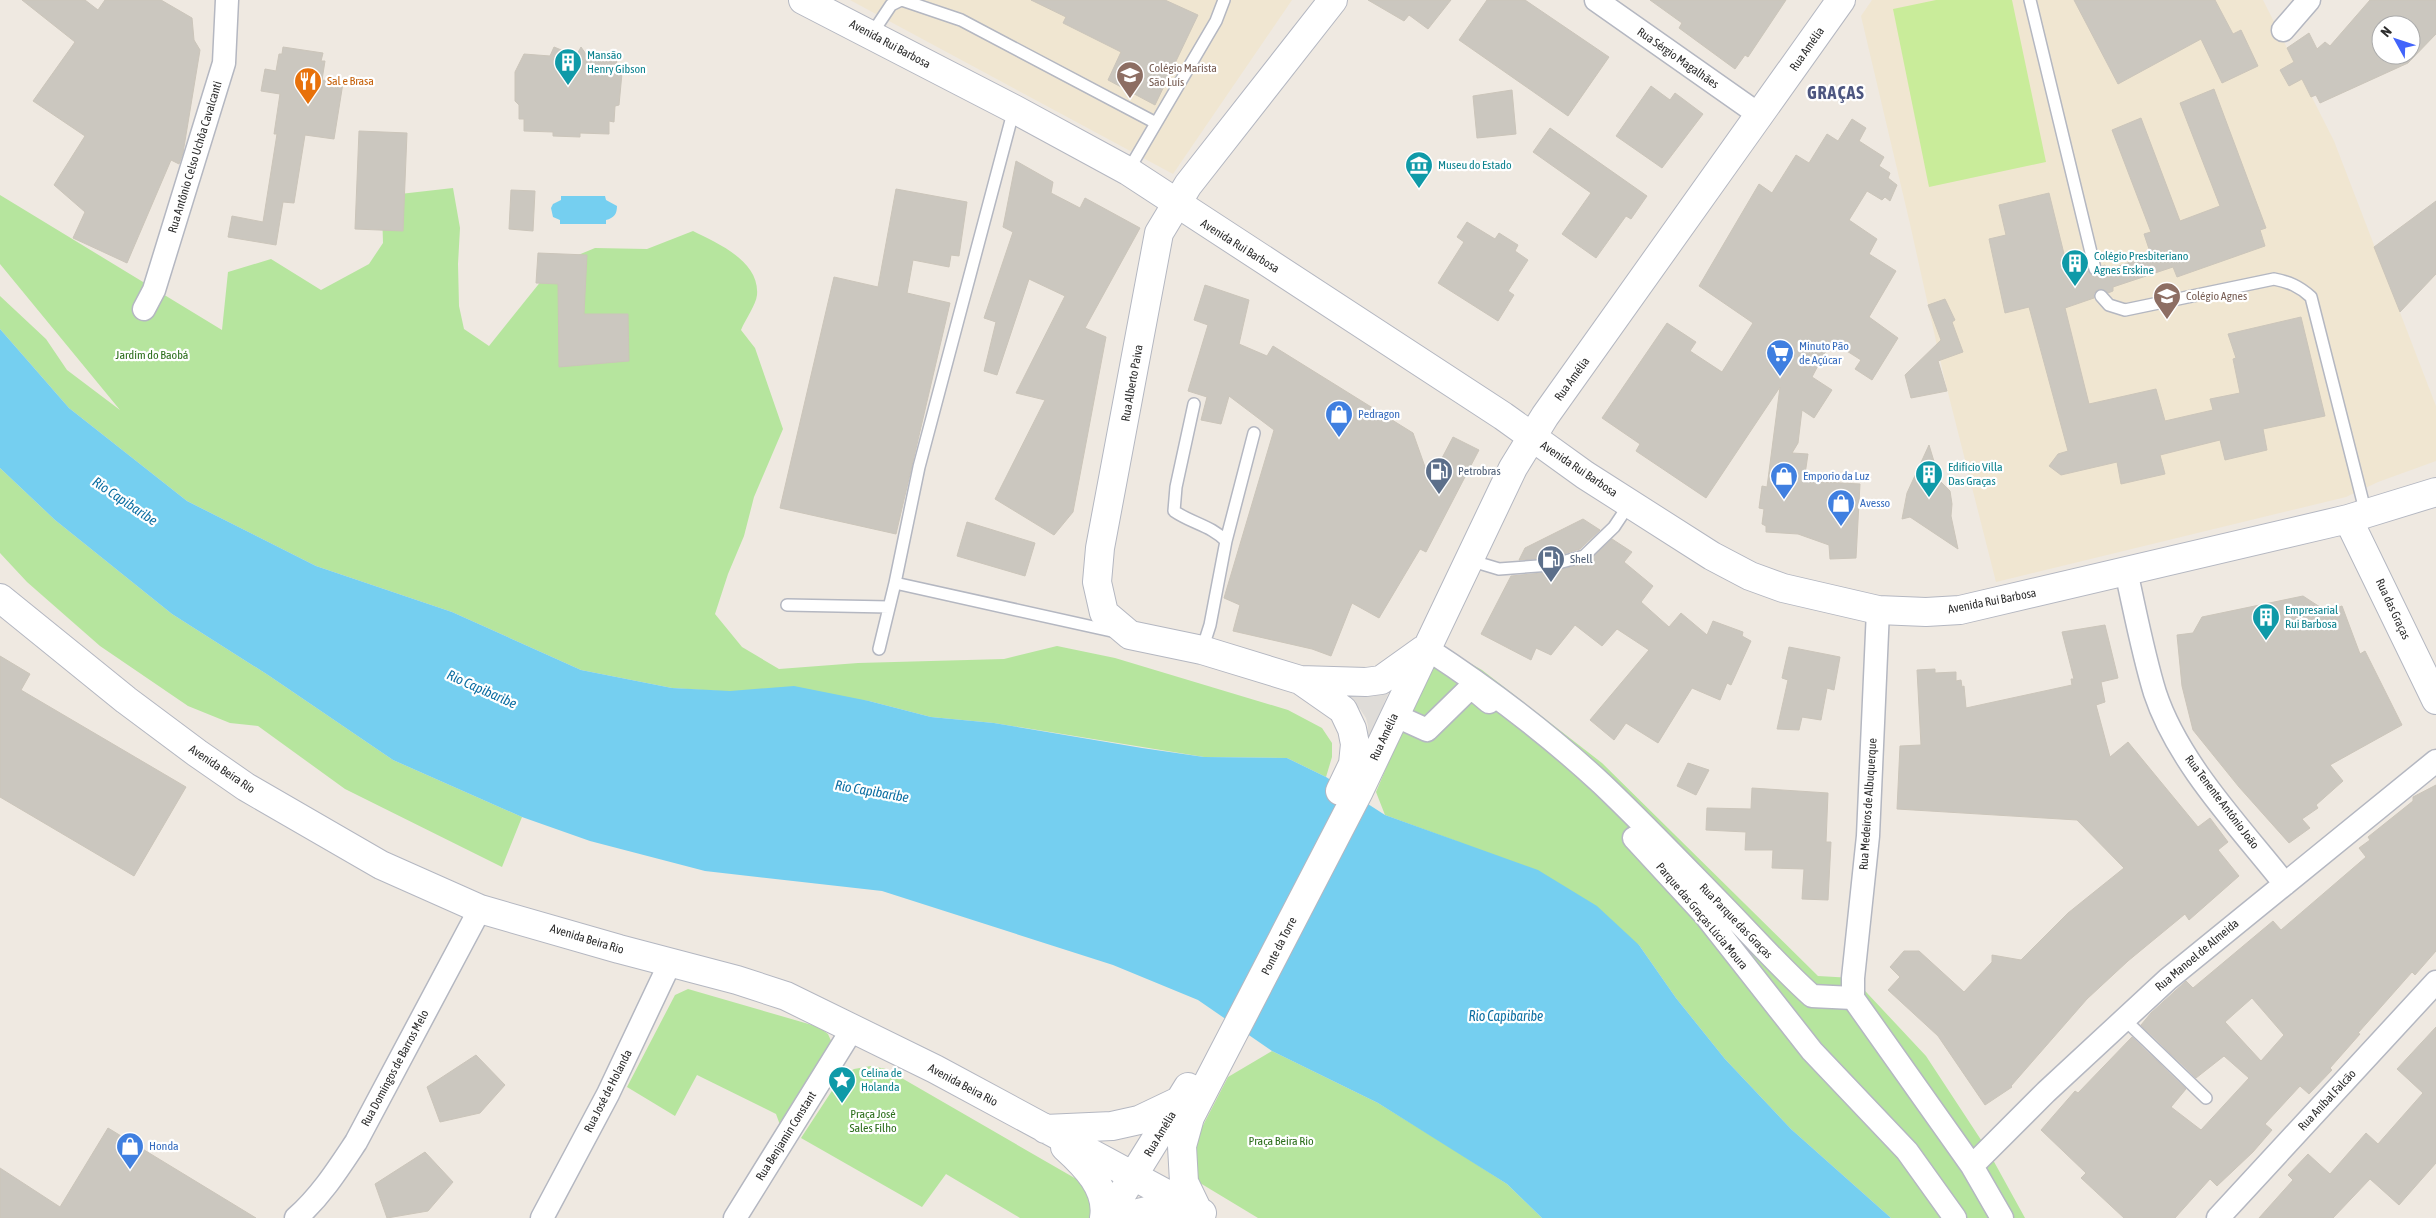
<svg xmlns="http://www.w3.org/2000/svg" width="2436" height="1218" font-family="'Asap Condensed',sans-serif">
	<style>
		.education { fill: #f0e6d1 }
		.green { fill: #b6e59e }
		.pitch { fill: #c9ec9a }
		.plaza { fill: #dfdcd8 }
		.water { fill: #75cff0 }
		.building { fill: #cbc7bf; stroke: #cbc5ba; fill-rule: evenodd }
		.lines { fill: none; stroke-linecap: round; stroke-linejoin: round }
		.lane-casing { stroke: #b4b7c1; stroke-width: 14 }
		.street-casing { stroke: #b4b7c1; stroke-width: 25 }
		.secondary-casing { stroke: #b4b7c1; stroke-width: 30 }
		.lane { stroke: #fff; stroke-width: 11 }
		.street { stroke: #fff; stroke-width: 22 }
		.secondary { stroke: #fff; stroke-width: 28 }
		.labels { text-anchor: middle; stroke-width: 4.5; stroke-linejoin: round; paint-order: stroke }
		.street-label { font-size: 12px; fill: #2e2e2e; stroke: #fff }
		.culture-label { font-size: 12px; fill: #0d838f; stroke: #fff; text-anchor: start }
		.education-label { font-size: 12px; fill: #785e54; stroke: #fff; text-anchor: start }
		.food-label { font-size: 12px; fill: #c56008; stroke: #fff; text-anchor: start }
		.shop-label { font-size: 12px; fill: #366cbe; stroke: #fff; text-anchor: start }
		.park-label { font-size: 12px; fill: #2c6e1b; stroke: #fff }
		.service-label { font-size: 12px; fill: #4e5e75; stroke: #fff; text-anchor: start }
		.water-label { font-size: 14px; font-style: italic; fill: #0d6fa3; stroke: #fff }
		.district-label { font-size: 18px; font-weight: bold; letter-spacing: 1px; fill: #4d5680; stroke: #fff }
	</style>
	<rect width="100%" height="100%" fill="#efe9e1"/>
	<path class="education" d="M850,0h442l-119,174z
		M1872,0h391l71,141 102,265v55l-58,21 -32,15 -350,85 -52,-205 -34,-153 -49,-208z"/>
	<path class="green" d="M453,188l7,40 -2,36 1,42 5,23 25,17 65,-81 41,-17 52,1 46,-18c24,12 67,30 64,64 -1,10 -12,25 -16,35l14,18 28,81 -29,68 -10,39 -16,38 -13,40 27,33 37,22 79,-6 146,-4 53,-13 58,12 173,52 34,18 10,15v14l-6,20 -39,-19 -83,-1 -210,-34 -63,-6 -62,-16 -197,-13 -91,-18 -129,-58 -136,-46 -129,-65 -118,-93 -69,-79v-33l46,43 21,31 53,40 -120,-146v-69l222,135 6,-58 43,-13 50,31 48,-26 14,-21 -1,-33 18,-16z
		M0,468l55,52 117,94 96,61 125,85 129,57 -20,50 -157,-78 -87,-63 -28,-3 -42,-17 -88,-60 -73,-64 -27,-29z
		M1450,652l32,18 120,93 216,213 35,2 73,78 61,93 38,69h-134l-100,-89 -66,-70 -49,-61 -37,-53 -183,-104 -71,-26 -9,-23 30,-71 33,-65z
		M688,989l131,38 9,7 4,9 -49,90 -7,-19 -79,-39 -22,41 -48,-29 48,-92z
		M1272,1051l106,52 73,45 56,36 35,34h-284l-58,-35 -7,-11 3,-33 32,-62z
		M871,1066l15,3 199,115 9,34h-74l-74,-44 -24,33 -121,-69 40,-61 13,-8z"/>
	<path class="pitch" d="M1936,0h76l34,162 -117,25 -36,-178z"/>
	<path class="plaza" d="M1393,682l-27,64 2,-20 -2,-8 -6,-9 -22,-13z"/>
	<path class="water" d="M561,196h44l1,4 11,6c0,8 -3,12 -11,14v4h-46v-4l-7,-3 -2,-9 2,-4 8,-4z
		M0,329l69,79 118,93 129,65 136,46 129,58 91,18 58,3 64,-5 75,15 62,16 63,6 148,25 62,9 83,1 39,19 59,38 153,55 59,36 42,39 37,53 49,61 66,70 100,89h-349l-35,-34 -129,-81 -106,-52 -74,-51 -85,-35 -231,-74 -177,-20 -115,-30 -68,-24 -129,-57 -125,-85 -96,-61 -117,-94 -55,-52z"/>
	<path class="building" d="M22,0h63l13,10 7,-10h56l31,18 2,22 6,10 -17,103 -4,11 -8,-4 -44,103 -54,-25 12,-26 -31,-27 31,-49 -52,-35 42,-59z
		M1031,0h134l33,15 -43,90 -47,-25 13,-28 -58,-29 3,-6z
		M1368,0h83l-23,29 -19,-14 -5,6z
		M1487,0h38l84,57 -41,59 -109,-76z
		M1650,0h136l-38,57 -3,-2 -10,14 -56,-41 3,-5z
		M2074,0h141l18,34 8,-4 17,36 -36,17 -21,-44 -83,45z
		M2370,0h66v34l-28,29 -88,40 -4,-8 -5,2 -9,-18 -13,7 -9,-16 14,-8 -7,-14 22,-15 8,16 8,-7 5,4zM2381,25h30v30h-30z
		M283,47l40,6 -2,8h4l-3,19 21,3 -9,56 -29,-4 -11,68 -11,-1 -7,43 -48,-8 4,-21 31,6 14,-88h-3l6,-40 -19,-3 4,-22 11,2 3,-17h3z
		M554,47l22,9 5,-9 7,10h29l-1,13 6,3 -3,32 -4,1 -1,16 -5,-1v13l-29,-1v4l-27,-1v-4l-29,-1v-12h-5v-14l-4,-4v-29l9,-18 26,2z
		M1651,86l19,14 5,-7 28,21 -41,54 -46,-32z
		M2214,89l52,139 -6,2 5,16 -88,31 -4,-10 -60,20v4l-5,2 -9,-4 -5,4v5l-29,10 24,96 67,-15 9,32 48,-11 -3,-11 30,-6 -7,-34 3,-1 -8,-24 73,-17 24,99 -62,13 4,21 -42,10 -5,-20 -60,15 5,19 -44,10 -4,-22 -56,13 -12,-9 9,-12 10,-3 -39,-144 -24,6 -16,-74 17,-4 -7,-30 50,-12 21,85 18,-7 4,5h5l5,-4v-6l3,-1 2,5 44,-15 -7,-21 7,-2 -39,-102 29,-12 39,103 40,-15 -40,-103z
		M1512,90l4,44 -39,4 -4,-42z
		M1852,119l14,9 -7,13 25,16 -5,9 11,7 -2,5 9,7 -7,16 -5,-4 -3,3 -15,-9 -18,29 28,19 -8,15 27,17 -27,46 29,21 -26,42 -17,-11 6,-9 -30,-19 -19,36 20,13 -18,28 -12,-8 -4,33 -6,10 16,1 -4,27 56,3 -4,74 -26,1 -1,-14 -31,-11 -32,-2v-6l-4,-2 2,-15 -5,-1 3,-22 5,1 13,-100 -74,111 -70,-47 4,-7 -38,-26 65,-95 29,19 -6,9 32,21 31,-49 -54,-37 60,-102 13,9 24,-38 13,8 18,-29 11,7z
		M1550,128l97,68 -16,23 -5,-3 -30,42 -34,-24 29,-41 -58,-41z
		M359,131l48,2 -4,98 -48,-2z
		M1016,161l37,21 -2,11 29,15 5,-10 55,30 -55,100 21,9 -33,175 -19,23 -59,-36 50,-99 -29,-7 49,-97 -36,-17 -32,96 -13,-4 12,-49 -12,-4 29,-86 -10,-5z
		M896,189l71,13 -8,54 -8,-1 -2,12 -36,-7 -6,33 43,10 -54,231 -116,-26 54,-231 44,10z
		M511,190l24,1 -2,40 -24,-2z
		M2436,201v73l-36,38 -26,-65z
		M1467,222l28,17 4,-6 19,12 -3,6 13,9 -20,31 6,4 -16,26 -60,-38 26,-41 -7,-5z
		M538,253l49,2 -3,59h44l1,47 -70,6 -1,-83 -22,-1z
		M1205,285l44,15 -10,44 28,12 6,-10 140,87 17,48 23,-44 26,13 -53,102 -6,-3 -41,69 -27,-15 -21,53 -19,-7 -79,-18 7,-26 -16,-7 50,-168 -45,-34 -8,28 -20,-4 6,-23 -19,-6 20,-66 -14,-5z
		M1945,299l10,21 -3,2 11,30 -25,9 9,30 -36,7 -6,-23 36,-35 -13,-35z
		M1929,445l11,36 10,10 2,13 -1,12 7,33 -48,-32 -8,2 5,-26z
		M1583,519l17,11 -20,19 -30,9 -31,2 6,-12z
		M967,522l68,21 -10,33 -68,-20z
		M1612,539l20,13 -8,10 29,24 -12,16 28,25 12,-14 26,22 6,-14 30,11 -1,4 9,5 -20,44 -4,-2 -7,17 -28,-12 -34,55 -32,-20 -12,17 -24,-20 59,-70 -32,-21 -15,17 -27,-21 -24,30 -15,-7 -5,12 -50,-26 30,-58 41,-4 34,-9z
		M2303,596l23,15 16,-5 18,48 5,-3 37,74 -72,40 13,16 -27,24 2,3 -16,11 8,9 -21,15 -50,-56 -46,-57 -11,-44 -5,-51 16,-2 9,-16z
		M2105,625l13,53 -17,4 4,20 -9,3 14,52 18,-15 70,85 12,-9 18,24 -10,8 21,26 -50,44 -4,-6 -57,47 -41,38 -76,87 1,1 -27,18 -47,-69 -50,-46 12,-13 -10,-10 14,-16h15l45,41 28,-30v-7l29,5 47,-47 56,-45 -47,-48 -180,-11 3,-63 21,-1 -4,-75 18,-1v4l21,-1v9l5,-1 1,7 2,-1 2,22 106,-23 -1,-6h3l-12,-47z
		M1789,647l51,10 -6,33 -7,-2 -6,32 -19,-3 -3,13 -22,-1 11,-49 -6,-2z
		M0,656l30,18 -9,16 165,97 -52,89 -134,-79z
		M1688,763l21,7 -13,25 -19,-9z
		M2436,785v166l-21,24 -3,-3 -54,61 2,1 -30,34 2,2 -23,24 -9,-8 -35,38 7,6 -19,22 -36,34 -7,-7 -35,39h-51l-43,-40 5,-5 -45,-43 34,-39 3,2 54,-56 54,52 -15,18 30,23 48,-52 -25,-22 -28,22 -55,-53 10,-12 35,-32 7,7 80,-67 8,9 85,-73 -7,-9 11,-8 -2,-3 45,-36v-4zM2252,998l32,37 -23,26 -36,-39z
		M1752,788l76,5 -2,49h5l-3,58 -26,-1 2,-30 -32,-1 1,-18h-28l1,-18 -40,-2 1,-22 44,1z
		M2436,1027v136l-37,42 -29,-26 -37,39h-74l34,-38 -5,-5 20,-21 22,20 36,-41 12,11 45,-51 -26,-24z
		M476,1055l29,30 -25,28 -40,9 -13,-35z
		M108,1128l148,90h-256v-50l60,39z
		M425,1152l28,30 -25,29 -41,7 -12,-34z"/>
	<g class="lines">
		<g class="lane-casing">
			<path id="lane" d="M902,0l59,20 195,103
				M2030,0l65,269
				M871,35l20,-30 10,-5
				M1014,109l-95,358 -24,116 221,49
				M1128,171l88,-150 8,-21
				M2101,296l8,9 16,5 149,-31c15,3 25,7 37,18l55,217
				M1194,404l-18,83 -2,24c17,12 38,15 52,30l-16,84 -8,25
				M1226,541l28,-108
				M1469,560l30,9 52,-4 33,-9 30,-29 16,-24
				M787,605l102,2
				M879,649l16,-66
				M2123,1018l83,80"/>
		</g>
		<g class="street-casing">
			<path id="street" d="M1596,0l165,116
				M2283,30l26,-30
				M144,309l10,-19 70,-227 3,-63
				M2126,571c9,40 17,83 29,122 23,70 85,134 130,191
				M1426,648c63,41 121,85 176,136 43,41 84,84 125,126 28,29 55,59 85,86l41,2 119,168 30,52
				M1394,715l33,15 44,-43 18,15
				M1634,838l71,77 107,136 95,100 48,67
				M1853,998v-20l15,-142 10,-226
				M1972,1166l74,-74 122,-113 268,-218
				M296,1218c25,-22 42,-49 60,-76l124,-233
				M542,1218l66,-124 62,-131
				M735,1218l118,-190
				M2218,1218l218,-236"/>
		</g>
		<g class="secondary-casing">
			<path id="secondary" d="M803,0l211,109 114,62 375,245 82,59 127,81 38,20 33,12 95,22 48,2 34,-2 388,-91 88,-27
				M1333,0l-145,185 -29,48 -59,315 -3,34 7,31 26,22 72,15 98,30 66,2 15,-2 42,-30
				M2348,519l88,181
				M0,598l126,102 71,53 49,34 135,78 99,44 139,40 118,31 49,16 149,73 267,144
				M1300,680l43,30 9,19 3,15 -2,20 -13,27
				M1045,1129l67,-3 27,-6 42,-20
				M1065,1147c20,18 44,42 39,71
				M1198,1211l-14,-29 -2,-36 8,-29 169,-326 154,-323 32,-52 296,-416
				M1107,1218l81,-131
				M1125,1218c23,-10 40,-10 64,-8"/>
		</g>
		<use href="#lane" class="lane"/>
		<use href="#street" class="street"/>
		<use href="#secondary" class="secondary"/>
	</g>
	<defs>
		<g id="building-pin" transform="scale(1.4375)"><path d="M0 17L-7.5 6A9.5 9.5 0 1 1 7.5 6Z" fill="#0f9aa8" stroke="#fff"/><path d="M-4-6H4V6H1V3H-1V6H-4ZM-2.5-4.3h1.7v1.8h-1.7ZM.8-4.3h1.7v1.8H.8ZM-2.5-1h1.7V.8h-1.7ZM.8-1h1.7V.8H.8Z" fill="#fff"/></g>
		<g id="school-pin" transform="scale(1.4375)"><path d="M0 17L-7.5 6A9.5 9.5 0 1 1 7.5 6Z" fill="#8d6e63" stroke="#fff"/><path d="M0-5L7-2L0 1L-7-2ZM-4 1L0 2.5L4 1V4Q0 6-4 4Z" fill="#fff"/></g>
		<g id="restaurant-pin" transform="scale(1.4375)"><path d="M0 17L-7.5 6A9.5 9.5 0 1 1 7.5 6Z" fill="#e8710a" stroke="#fff"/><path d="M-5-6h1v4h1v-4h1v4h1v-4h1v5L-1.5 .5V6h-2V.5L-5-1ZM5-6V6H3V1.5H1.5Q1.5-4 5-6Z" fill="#fff"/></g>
		<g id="museum-pin" transform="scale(1.4375)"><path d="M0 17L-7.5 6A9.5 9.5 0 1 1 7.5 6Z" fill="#0f9aa8" stroke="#fff"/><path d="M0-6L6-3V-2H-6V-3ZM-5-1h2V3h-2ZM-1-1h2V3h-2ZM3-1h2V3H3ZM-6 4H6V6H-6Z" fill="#fff"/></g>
		<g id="supermarket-pin" transform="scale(1.4375)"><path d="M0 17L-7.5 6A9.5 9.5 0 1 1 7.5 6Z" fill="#3f7fe0" stroke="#fff"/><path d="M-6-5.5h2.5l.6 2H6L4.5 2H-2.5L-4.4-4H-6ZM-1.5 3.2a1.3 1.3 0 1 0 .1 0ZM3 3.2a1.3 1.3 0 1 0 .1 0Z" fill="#fff"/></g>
		<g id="shop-pin" transform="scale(1.4375)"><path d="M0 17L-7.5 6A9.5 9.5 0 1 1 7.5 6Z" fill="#3f7fe0" stroke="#fff"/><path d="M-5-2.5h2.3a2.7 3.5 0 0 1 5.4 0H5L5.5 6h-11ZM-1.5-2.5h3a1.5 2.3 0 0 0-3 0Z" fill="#fff"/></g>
		<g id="fuel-pin" transform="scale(1.4375)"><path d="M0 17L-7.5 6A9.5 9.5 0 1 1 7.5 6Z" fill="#5c6f8a" stroke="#fff"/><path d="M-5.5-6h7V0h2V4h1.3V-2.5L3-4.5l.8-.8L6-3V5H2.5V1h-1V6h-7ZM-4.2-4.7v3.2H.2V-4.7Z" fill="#fff"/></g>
		<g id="sight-pin" transform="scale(1.4375)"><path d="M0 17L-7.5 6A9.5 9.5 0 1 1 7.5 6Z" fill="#0f9aa8" stroke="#fff"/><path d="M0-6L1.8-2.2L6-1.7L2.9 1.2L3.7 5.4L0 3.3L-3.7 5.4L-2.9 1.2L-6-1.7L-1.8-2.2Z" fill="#fff"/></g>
	</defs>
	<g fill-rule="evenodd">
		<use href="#building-pin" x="568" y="62"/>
		<use href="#school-pin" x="1130" y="75"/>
		<use href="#restaurant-pin" x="308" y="81"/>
		<use href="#museum-pin" x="1419" y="165"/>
		<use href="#building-pin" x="2075" y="263"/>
		<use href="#school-pin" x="2167" y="296"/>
		<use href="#supermarket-pin" x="1780" y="353"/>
		<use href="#shop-pin" x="1339" y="414"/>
		<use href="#fuel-pin" x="1439" y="471"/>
		<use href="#building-pin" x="1929" y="474"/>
		<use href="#shop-pin" x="1784" y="476"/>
		<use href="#shop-pin" x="1841" y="503"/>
		<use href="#fuel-pin" x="1551" y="559"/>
		<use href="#building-pin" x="2266" y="617"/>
		<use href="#sight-pin" x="842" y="1080"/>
		<use href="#shop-pin" x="130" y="1146"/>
	</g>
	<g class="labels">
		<g class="street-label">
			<text transform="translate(890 44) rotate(28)" y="4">Avenida Rui Barbosa</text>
			<text transform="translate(1807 49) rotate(-55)" y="4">Rua Amélia</text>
			<text transform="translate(1678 58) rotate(35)" y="4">Rua Sérgio Magalhães</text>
			<text transform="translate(195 157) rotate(-73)" y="4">Rua Antônio Celso Uchôa Cavalcanti</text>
			<text transform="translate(1240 246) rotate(32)" y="4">Avenida Rui Barbosa</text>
			<text transform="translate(1572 379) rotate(-54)" y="4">Rua Amélia</text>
			<text transform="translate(1132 383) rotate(-80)" y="4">Rua Alberto Paiva</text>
			<text transform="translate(1579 469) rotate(34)" y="4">Avenida Rui Barbosa</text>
			<text transform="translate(1992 601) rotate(-11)" y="4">Avenida Rui Barbosa</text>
			<text transform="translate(2393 609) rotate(65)" y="4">Rua das Graças</text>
			<text transform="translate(1384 737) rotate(-65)" y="4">Rua Amélia</text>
			<text transform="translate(222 769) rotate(34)" y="4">Avenida Beira Rio</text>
			<text transform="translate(2222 802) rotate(53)" y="4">Rua Tenente Antônio João</text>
			<text transform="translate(1868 804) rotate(-86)" y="4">Rua Medeiros de Albuquerque</text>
			<text transform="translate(1702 916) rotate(50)" y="4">Parque das Graças Lúcia Moura</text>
			<text transform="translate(1736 921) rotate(46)" y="4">Rua Parque das Graças</text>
			<text transform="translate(587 939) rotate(17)" y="4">Avenida Beira Rio</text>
			<text transform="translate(1279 946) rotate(-63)" y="4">Ponte da Torre</text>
			<text transform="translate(2197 955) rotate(-40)" y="4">Rua Manoel de Almeida</text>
			<text transform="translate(395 1068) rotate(-62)" y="4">Rua Domingos de Barros Melo</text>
			<text transform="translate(963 1085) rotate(28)" y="4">Avenida Beira Rio</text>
			<text transform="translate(608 1091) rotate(-63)" y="4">Rua José de Holanda</text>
			<text transform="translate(2327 1100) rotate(-47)" y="4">Rua Aníbal Falcão</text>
			<text transform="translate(1160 1134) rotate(-59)" y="4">Rua Amélia</text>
			<text transform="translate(786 1136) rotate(-58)" y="4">Rua Benjamin Constant</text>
		</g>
		<g class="culture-label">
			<text x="587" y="59">Mansão<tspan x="587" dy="14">Henry Gibson</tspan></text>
			<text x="1438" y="169">Museu do Estado</text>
			<text x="2094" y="260">Colégio Presbiteriano<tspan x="2094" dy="14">Agnes Erskine</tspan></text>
			<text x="1948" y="471">Edifício Villa<tspan x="1948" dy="14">Das Graças</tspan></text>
			<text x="2285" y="614">Empresarial<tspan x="2285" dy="14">Rui Barbosa</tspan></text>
			<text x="861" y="1077">Celina de<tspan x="861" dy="14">Holanda</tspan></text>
		</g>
		<g class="education-label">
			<text x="1149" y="72">Colégio Marista<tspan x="1149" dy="14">São Luís</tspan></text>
			<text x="2186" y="300">Colégio Agnes</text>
		</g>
		<g class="food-label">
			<text x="327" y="85">Sal e Brasa</text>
		</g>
		<g class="shop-label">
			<text x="1799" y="350">Minuto Pão<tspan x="1799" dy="14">de Açúcar</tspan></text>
			<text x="1358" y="418">Pedragon</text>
			<text x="1803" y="480">Emporio da Luz</text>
			<text x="1860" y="507">Avesso</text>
			<text x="149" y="1150">Honda</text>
		</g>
		<g class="park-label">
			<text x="152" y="359">Jardim do Baobá</text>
			<text x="873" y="1118">Praça José<tspan x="873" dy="14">Sales Filho</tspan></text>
			<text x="1281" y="1145">Praça Beira Rio</text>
		</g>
		<g class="service-label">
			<text x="1458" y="475">Petrobras</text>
			<text x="1570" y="563">Shell</text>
		</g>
		<g class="water-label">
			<text transform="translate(125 501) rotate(34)" y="5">Rio Capibaribe</text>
			<text transform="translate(482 689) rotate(24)" y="5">Rio Capibaribe</text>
			<text transform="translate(872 791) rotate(10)" y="5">Rio Capibaribe</text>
			<text x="1506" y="1021">Rio Capibaribe</text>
		</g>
		<g class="district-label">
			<text x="1836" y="99">GRAÇAS</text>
		</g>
	</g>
	<g transform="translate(2396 40) rotate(310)"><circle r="24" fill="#ffffff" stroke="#ababab"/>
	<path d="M0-4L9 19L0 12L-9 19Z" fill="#4264fb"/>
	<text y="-8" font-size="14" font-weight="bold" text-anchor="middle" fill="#2e2e2e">N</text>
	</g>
</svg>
